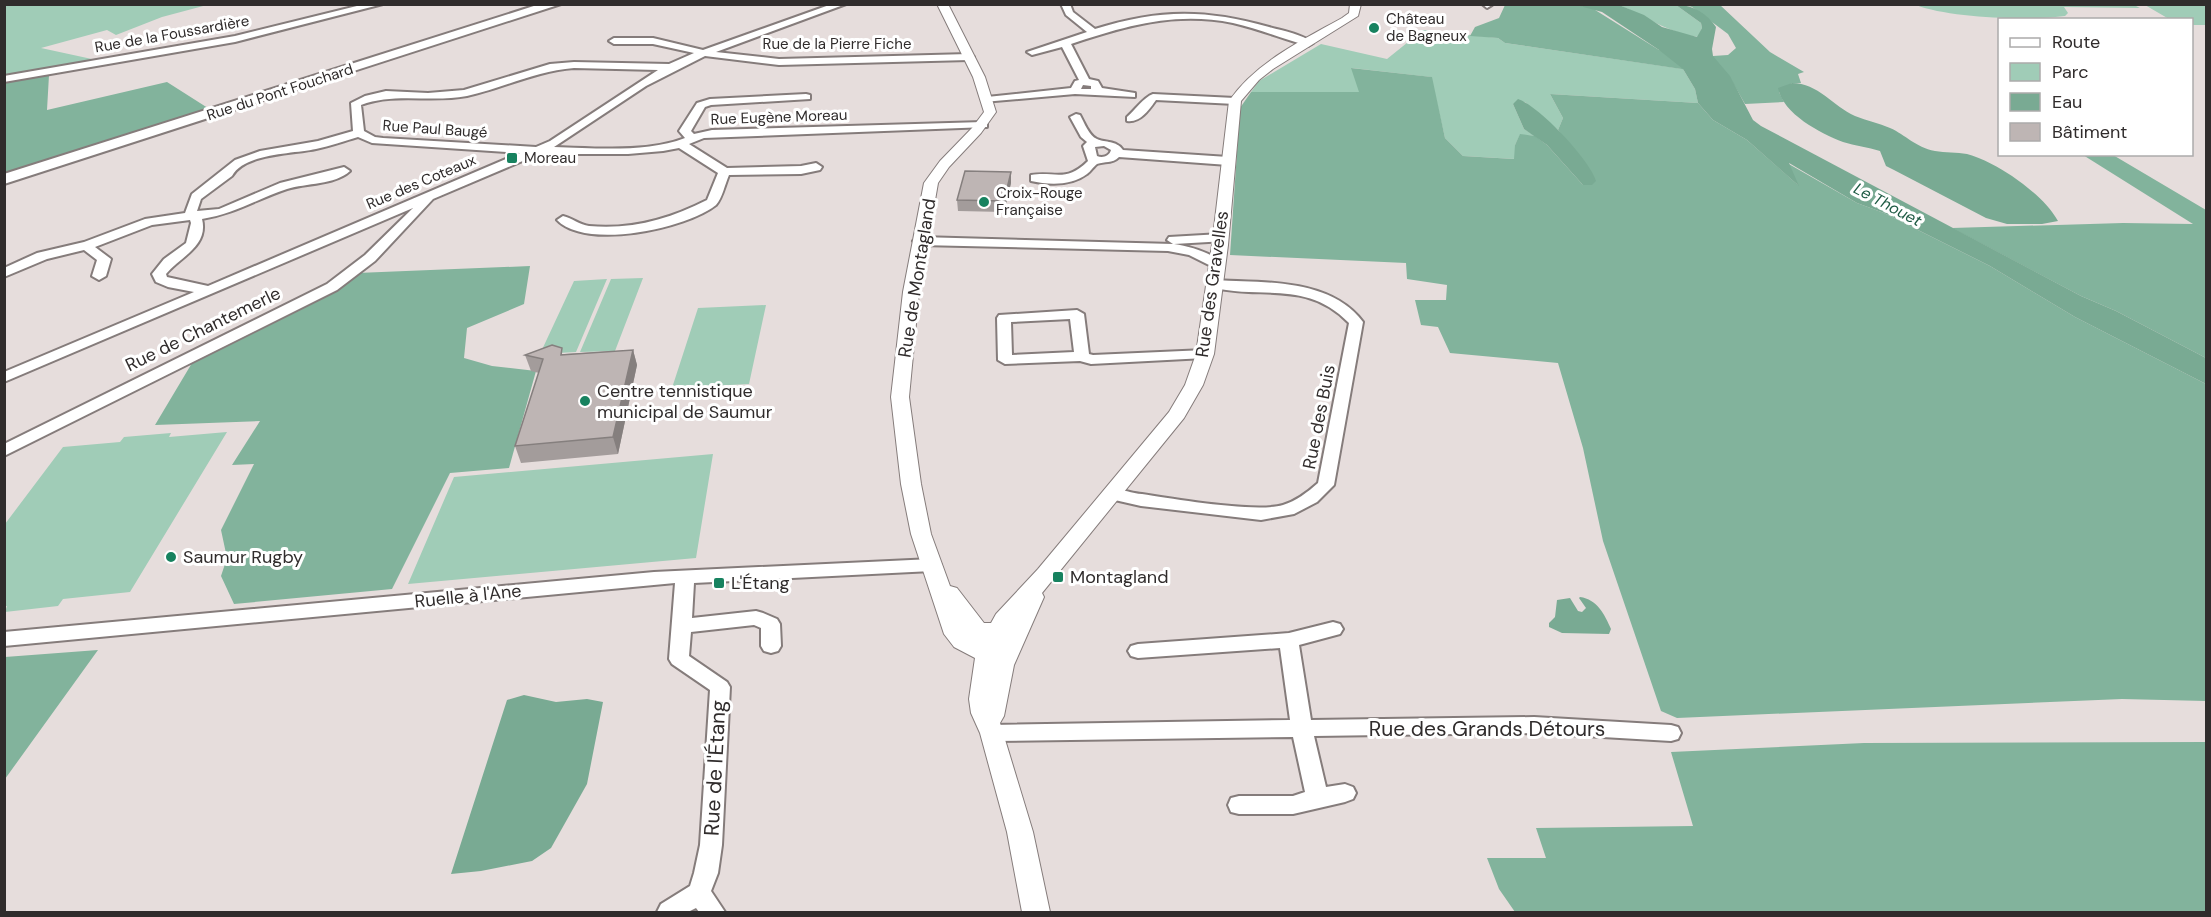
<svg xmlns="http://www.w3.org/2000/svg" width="2211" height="917" font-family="'DM Sans',sans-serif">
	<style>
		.green { fill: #a0ccb7 }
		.forest { fill: #82b39c }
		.water { fill: #79aa93 }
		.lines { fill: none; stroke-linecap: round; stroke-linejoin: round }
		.minor-casing { stroke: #857c7b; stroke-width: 4 }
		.tertiary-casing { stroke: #857c7b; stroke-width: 2 }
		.secondary-casing { stroke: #857c7b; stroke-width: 4 }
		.minor { fill: #fff; fill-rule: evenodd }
		.tertiary { fill: #fff; fill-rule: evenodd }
		.secondary { fill: #fff; fill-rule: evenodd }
		.wall { fill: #a39c9b }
		.shaded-wall { fill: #857f7e }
		.building { fill: #beb5b4; stroke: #857f7e; stroke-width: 1.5 }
		.poi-dot { fill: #17825f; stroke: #fff; stroke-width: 2 }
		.labels { text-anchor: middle; stroke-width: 6; stroke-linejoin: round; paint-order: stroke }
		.far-poi-label { font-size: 15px; fill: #302c2c; stroke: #fff; text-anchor: start }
		.far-street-label { font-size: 15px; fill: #302c2c; stroke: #fff }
		.far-water-label { font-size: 16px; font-style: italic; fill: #1d5a43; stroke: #fff }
		.street-label { font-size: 18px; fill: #302c2c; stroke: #fff }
		.poi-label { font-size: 18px; fill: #302c2c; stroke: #fff; text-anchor: start }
		.near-street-label { font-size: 21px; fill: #302c2c; stroke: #fff }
	</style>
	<rect width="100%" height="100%" fill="#e6dddc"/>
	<path class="green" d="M5,5h202l-45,12 -46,18 -9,-5 -66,18 60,13 -96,17z
		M1619,5h57l25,18 1,5 -4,9c-30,-4 -52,-21 -79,-32z
		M2134,5l6,3 -76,-1 4,6 -3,3c-36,5 -116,2 -149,-11z
		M2145,5h61v20h-14v-5l-23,-1z
		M1423,30l75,8 7,5 178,26 12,20 3,14 -148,-9 13,24 -5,12 -33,-28 -12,2 11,25 11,7 -15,-1 -5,10v14l-52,-3 -18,-18 -14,-61 -79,-9 8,24h-109l8,-11 62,-37 66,15z
		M643,278l-28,73 -35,1 31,-73z
		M607,279l-31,73 -36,2 34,-73z
		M766,305l-17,79 -77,4 26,-80z
		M227,432l-97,160 -67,7 -5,7 -53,6 2,-6h-3l1,-82 58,-77 57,-5 4,-5 47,-4 -2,4z
		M713,454l-17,104 -288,26 46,-107z"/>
	<path class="forest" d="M1505,5h71l16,3 67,42 54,6 15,-1 8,-7 -8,-14 -36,-27 -6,-2h34l50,47 34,20 -6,2 3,9h-9l-13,9 5,10 -39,2 -16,-28 -224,-33 -7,-5 -28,-2 5,-9 24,-9z
		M1351,68l81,9 13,61 18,18 51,3 1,-14 5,-11 15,2 12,9 36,40 -15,-42 -10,-13 5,-12 -13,-24 148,9 15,17 34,20 51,45 -11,-22 70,40 27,10 106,53 85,51 131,67v317l-84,-2 -445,19 -16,-7 -58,-170 -20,-93 -25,-85 -108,-10 -12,-26 -17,-2 -6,-25h31l1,-15 -40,-6 -1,-16 -176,-8 10,-147 11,-16h108z
		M49,75l-2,35 120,-28 44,28 -206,64v-91z
		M2083,155h30l93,55v148l-90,-47 -35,-15 -129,-68 171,-5 70,1z
		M530,266l-6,38 -57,24 -3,30 28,8 44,5 -27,97 -59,5 -58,116 -158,15 -13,-28 6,-18 -6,-28 33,-66 -22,1 28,-44 -105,4 40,-67 162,-85z
		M98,650l-93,129v-122z
		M2206,742v170h-691l-16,-23 -12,-31h59l-10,-30 157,-2 -22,-74 193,-9z"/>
	<path class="water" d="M1576,5h43l25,10 18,12 35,10 5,-9 -1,-5 -25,-18c15,-1 31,8 40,22l-4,22 1,7 17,20 23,44 8,6 320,170 35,15 90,47v26l-131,-67 -85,-51 -106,-53 -27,-10 -68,-40 10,23 -52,-46 -34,-20 -15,-17 -3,-14 -12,-20 -24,-19 -57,-38z
		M1792,83c26,0 41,23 63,33 12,5 24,7 35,12 16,7 25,19 45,23 10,2 22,1 32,3 15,4 33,14 45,22 17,12 36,27 46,45l-16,3h-35l-21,-6 -92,-48 -8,-4 -6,-15c-12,-4 -25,-5 -37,-9 -23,-9 -60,-28 -65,-54z
		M1518,99c21,7 72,61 78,82l-4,4h-9l-36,-40 -23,-16 -11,-25z
		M1580,597c17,2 25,18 31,32l-2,5 -47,-1 -13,-6v-4l6,-6 2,-17 13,-2 8,13 4,1 4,-4 -7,-10z
		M524,695l32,7 31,-3 16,3 -16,82 -36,64 -19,13 -51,10 -30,3 56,-174z"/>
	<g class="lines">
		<g class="minor-casing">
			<path id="minor" d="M365,4h18l-148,38 -231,40v-6l231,-40z
				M832,4h14l-130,48 63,7 190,-5 5,3 -5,3 -190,5 -74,-9 -59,30 -92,61c41,1 92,6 131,-9l-6,-7 18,-28 13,-4 96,-5 4,1v4l-99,6 -6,2 -14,24 3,3 18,-4 271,-8 4,1v4l-283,11 -15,6 38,24 74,-2 15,-3 6,4 -2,3 -19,4 -72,1c-4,9 -7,24 -13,30 -30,24 -131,45 -159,15l6,-4c9,2 17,9 26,10 42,4 81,-7 118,-26l11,-27 -39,-25 -16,3 -35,3h-89l-106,45 -58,62 -38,29 -333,166v-12l323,-160 38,-29 48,-47 -409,174v-10l190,-80 -26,-5 -12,-5 -4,-8 12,-15 22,-16 5,-20 -1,-3 -38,5 -57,22 16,12 -5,17 -7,4 -7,-4 5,-16 -13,-10 -37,9 -43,18v-9l33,-15 47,-11 61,-23 40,-6 7,-19 43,-34 25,-9 58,-10 35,-10 -2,-28 14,-7 21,-5 42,2 36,-3 86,-26 24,-2 95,2 25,-11 -41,-9h-39l-5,-3 5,-3h39l50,12zM574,68l84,2 -108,71 -14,6 -153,-9 -8,-1 -11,-6 -3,-26c34,-13 70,-2 106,-9 36,-8 69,-25 107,-28zM358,137l14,6 148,10 -312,133 -41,-9 -1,-3c14,-17 43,-28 36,-55 32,-5 55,-20 85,-30 19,-6 48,-4 63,-18l-6,-4 -64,16 -61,26 -22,2 4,-12 31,-23c13,-23 61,-22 84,-27 14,-3 28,-8 42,-12z
				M1061,4h9l3,8 22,17c64,-20 111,-20 174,-2 14,4 33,7 44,16l-5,3c-25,-7 -49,-17 -75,-23 -58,-12 -108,3 -162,21l18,35 9,2 4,7 33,5v4l-60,-3 -92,8v-4l4,-1 84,-9 4,-7 4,-1 -17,-33 -30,8 -5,-3 60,-20 -21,-17zM1083,85l8,1v3h-10z
				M1482,4h10v1l-5,3z
				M1153,94l82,4 5,3 -5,3 -79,-4c-7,10 -16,23 -29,21v-4c8,-7 17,-20 26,-23z
				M1076,114l4,1c4,7 9,21 17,24 9,4 19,1 26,11l105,7 6,4 -6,4 -109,-8c-7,7 -14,4 -22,7 -3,2 -7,8 -10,10 -16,12 -38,11 -56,7v-6c24,-4 35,8 57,-14l-5,-15 4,-4 -6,-5 -11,-20zM1104,146l7,4c-2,7 -9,8 -14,6l-2,-9z
				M1221,234l6,4 -1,3 -52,3c17,3 38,8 50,21l-7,4 -28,-14 -21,-4 -248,-6 -7,-4 7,-4 253,7 -6,-4 2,-3z
				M1215,280c49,3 115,-2 148,42l-29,163 -17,17 -23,12 -33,6 -120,-14 -35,-8 -3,-4 3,-4c11,-3 24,3 36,4 32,5 114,19 141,11 13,-4 25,-13 35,-22l31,-160c-43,-44 -88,-23 -139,-36l-2,-3z
				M1077,310l7,4 5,40 4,1 112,-5 7,4 -7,4 -114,6 -11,-3 -75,3 -7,-4 -1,-42 2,-3zM1070,319l4,33 -62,3 -1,-33z
				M932,559l6,2 3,4 -3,4 -6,2 -238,12 -2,35 64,-7 7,2 14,6 3,5 1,22 -3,5 -7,2 -7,-2 -3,-5v-18l-7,-3 -63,7 -2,24 38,26 3,5 -8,158 -4,28 -7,18 14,21h-26l-3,-4 -8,4h-31l4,-8 29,-18 4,-13 6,-28 10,-155 -38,-26 -3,-5 6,-76 -671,63v-14l650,-60z
				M1333,622l7,2 3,5 -3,5 -41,11 12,75 223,-3 137,8 7,2 3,6 -3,6 -7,2 -137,-8 -220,3 12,51 19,-3 8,3 3,6 -3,6 -8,3 -52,12h-54l-8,-2 -3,-7 3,-7 8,-2h54l12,-4 -12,-55 -301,4 -7,-2 -3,-6 3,-6 7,-2 298,-5 -10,-72 -142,10 -7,-2 -3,-5 3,-5 7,-2 151,-11z"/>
		</g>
		<g class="tertiary-casing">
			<path id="tertiary" d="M937,4h11l37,73 11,35 -15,21 -32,34 -11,16 -19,109 -10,105 12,87 10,50 19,52 7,2 27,35h7l5,-9 42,-45 131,-157 16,-27 11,-31 16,-109 17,-144c27,-39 72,-60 113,-83l7,-5 1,-9h11l-3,12 -85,53 -14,11 -18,21 -13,144 -14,109 -11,31 -19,33 -142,175 2,4 -30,68 -10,51 -4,7 33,109 17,80h-28l-15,-80 -27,-99 -9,-20 -2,-14 6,-41 -21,-11 -10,-13 -33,-100 -10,-50 -10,-87 12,-105 21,-109 16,-22 32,-33 12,-16 -11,-35z"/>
		</g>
		<g class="secondary-casing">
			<path id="secondary" d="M540,4h21l-557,180v-10z"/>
		</g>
		<use href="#minor" class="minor"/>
		<use href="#tertiary" class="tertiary"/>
		<use href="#secondary" class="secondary"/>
	</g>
	<path class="wall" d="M1011,183l-7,29 -46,-1 -1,-11z
		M633,350l4,15 -19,89 -97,9 -6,-17 24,-73 -8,-2 -6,-16 39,-1z"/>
	<path class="shaded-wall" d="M1011,172v11l-7,29v-11z
		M633,350l4,15 -19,89 -5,-17z"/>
	<path class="building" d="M965,171l46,1 -7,29 -47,-1z
		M552,345l10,3 -1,7 72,-5 -20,87 -98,9 28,-87 -18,-4z"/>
	<g class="poi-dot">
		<circle cx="1374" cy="28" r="6"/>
		<rect x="506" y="152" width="12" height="12" rx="3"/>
		<circle cx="984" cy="202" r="6"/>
		<circle cx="585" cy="401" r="6"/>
		<circle cx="171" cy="557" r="6"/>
		<rect x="1052" y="571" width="12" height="12" rx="3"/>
		<rect x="713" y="577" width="12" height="12" rx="3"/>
	</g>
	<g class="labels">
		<g class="far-poi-label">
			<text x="1386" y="24">Château<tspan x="1386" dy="17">de Bagneux</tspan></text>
			<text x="524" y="163">Moreau</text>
			<text x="996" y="198">Croix-Rouge<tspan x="996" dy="17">Française</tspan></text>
		</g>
		<g class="far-street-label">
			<text transform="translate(172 34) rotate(-10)" y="5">Rue de la Foussardière</text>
			<text x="837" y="49">Rue de la Pierre Fiche</text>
			<text transform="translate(280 92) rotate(-18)" y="5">Rue du Pont Fouchard</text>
			<text transform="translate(779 117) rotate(-2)" y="5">Rue Eugène Moreau</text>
			<text transform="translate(435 129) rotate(4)" y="5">Rue Paul Baugé</text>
			<text transform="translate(421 182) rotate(-23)" y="5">Rue des Coteaux</text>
		</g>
		<g class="far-water-label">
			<text transform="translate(1888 204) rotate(28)" y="6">Le Thouet</text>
		</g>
		<g class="street-label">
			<text transform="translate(917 278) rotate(-81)" y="6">Rue de Montagland</text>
			<text transform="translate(1212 284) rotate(-82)" y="6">Rue des Gravelles</text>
			<text transform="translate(203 329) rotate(-26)" y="6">Rue de Chantemerle</text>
			<text transform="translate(1319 417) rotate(-79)" y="6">Rue des Buis</text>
			<text transform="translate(468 596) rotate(-6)" y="6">Ruelle à l'Ane</text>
		</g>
		<g class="poi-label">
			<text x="597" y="397">Centre tennistique<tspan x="597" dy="21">municipal de Saumur</tspan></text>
			<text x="183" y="563">Saumur Rugby</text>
			<text x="1070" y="583">Montagland</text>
			<text x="731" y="589">L'Étang</text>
		</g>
		<g class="near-street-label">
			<text x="1487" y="736">Rue des Grands Détours</text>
			<text transform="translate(715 768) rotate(-87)" y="7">Rue de l'Étang</text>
		</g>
	</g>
	<rect width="2211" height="917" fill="none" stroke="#302c2c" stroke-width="12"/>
	<rect x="1998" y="18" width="195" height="138" fill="#ffffff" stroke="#acabab" stroke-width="1.5"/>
	<rect x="2010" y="38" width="30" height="9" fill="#ffffff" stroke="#acabab" stroke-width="1.5"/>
	<text x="2052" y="48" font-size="18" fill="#302c2c">Route</text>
	<rect x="2010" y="63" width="30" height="18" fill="#a0ccb7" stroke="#acabab" stroke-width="1.5"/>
	<text x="2052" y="78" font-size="18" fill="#302c2c">Parc</text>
	<rect x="2010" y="93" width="30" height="18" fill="#79aa93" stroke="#acabab" stroke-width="1.5"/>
	<text x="2052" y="108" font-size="18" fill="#302c2c">Eau</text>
	<rect x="2010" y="123" width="30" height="18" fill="#beb5b4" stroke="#acabab" stroke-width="1.5"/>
	<text x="2052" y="138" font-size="18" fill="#302c2c">Bâtiment</text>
</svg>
